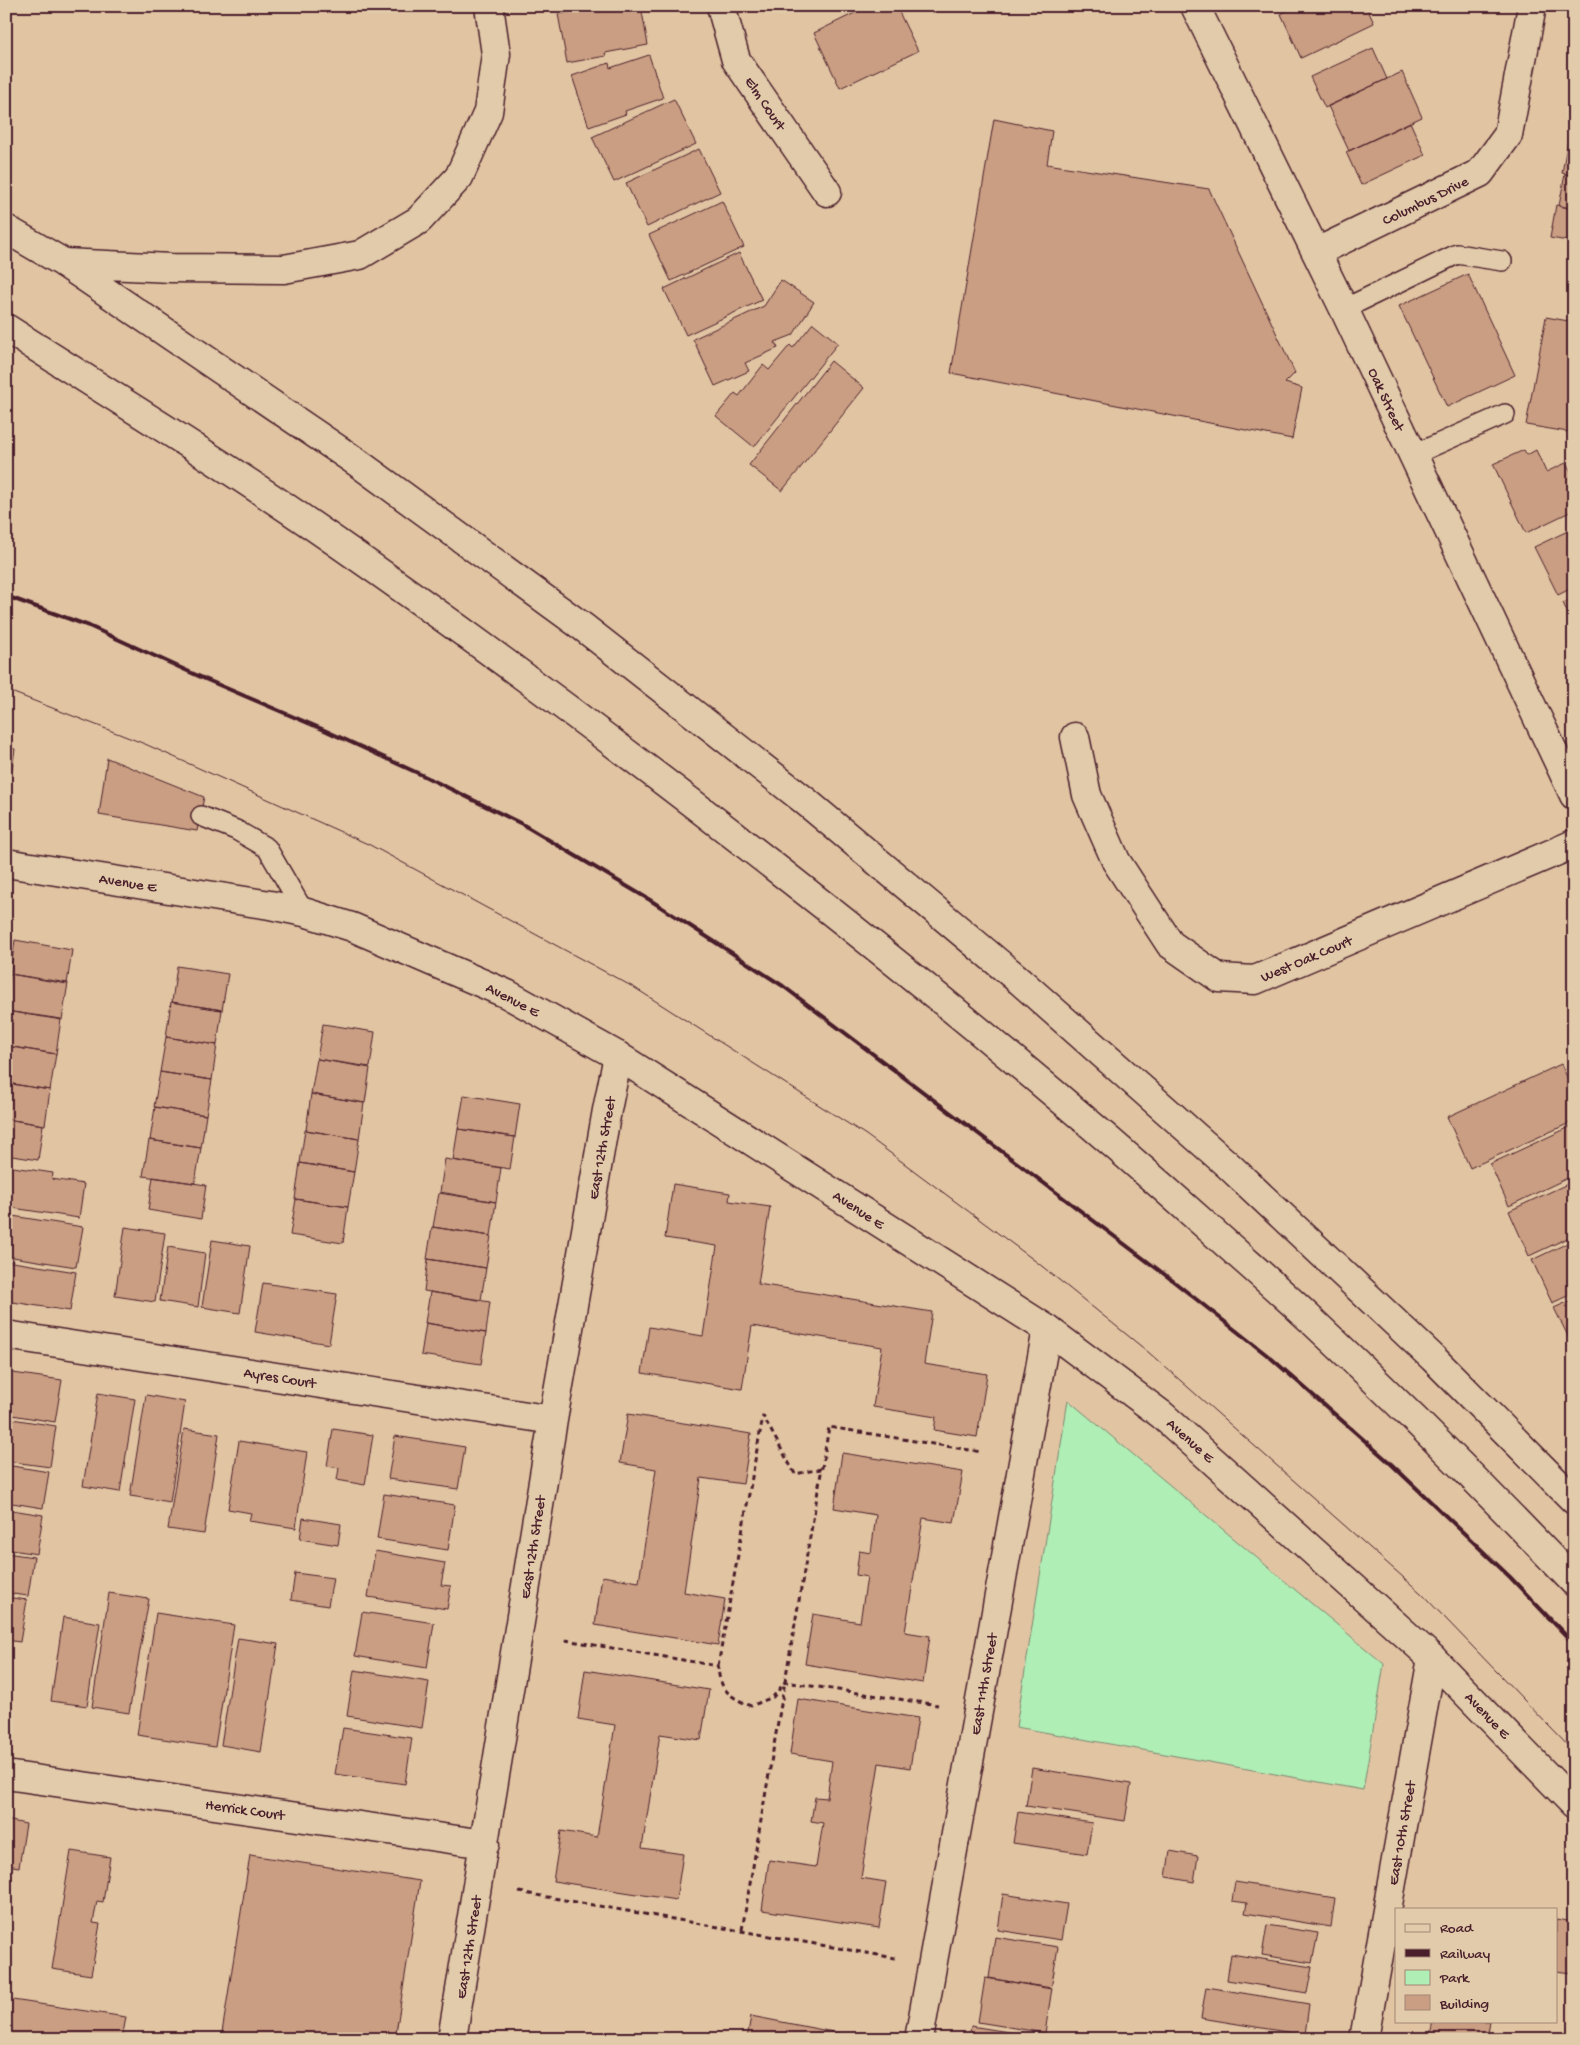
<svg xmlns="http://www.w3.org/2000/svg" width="1580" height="2045" font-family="'Gochi Hand',sans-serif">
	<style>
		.green { fill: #afeeb5; stroke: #7c8670 }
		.building { fill: #ca9e82; stroke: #4a1f2b }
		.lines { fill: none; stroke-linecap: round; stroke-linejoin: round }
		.service-casing { stroke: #4a1f2b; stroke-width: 22 }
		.minor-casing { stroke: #4a1f2b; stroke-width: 31 }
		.secondary-casing { stroke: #4a1f2b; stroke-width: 31 }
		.motorway-casing { stroke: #4a1f2b; stroke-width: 31 }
		.path { stroke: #4a1f2b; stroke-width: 3; stroke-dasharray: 5 4; stroke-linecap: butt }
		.service { stroke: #e1cbaa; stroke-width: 19 }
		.minor { stroke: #e1cbaa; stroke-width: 28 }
		.secondary { stroke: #e1cbaa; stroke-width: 28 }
		.motorway { stroke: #e1cbaa; stroke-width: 28 }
		.tram { stroke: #4a1f2b; stroke-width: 1 }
		.rail { stroke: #4a1f2b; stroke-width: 4 }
		.labels { text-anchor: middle; stroke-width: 4; stroke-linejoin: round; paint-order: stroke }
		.street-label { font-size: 15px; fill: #4a1f2b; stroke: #e1cbaa }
	</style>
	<rect width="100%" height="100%" fill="#e1c5a3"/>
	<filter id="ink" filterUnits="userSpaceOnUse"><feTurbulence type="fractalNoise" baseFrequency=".02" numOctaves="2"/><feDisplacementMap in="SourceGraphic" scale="10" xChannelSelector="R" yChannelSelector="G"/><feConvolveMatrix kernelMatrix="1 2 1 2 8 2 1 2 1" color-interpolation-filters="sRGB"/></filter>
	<g filter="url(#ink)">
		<path class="green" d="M1068,1400l316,264 -21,126 -347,-63z"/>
		<path class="building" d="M629,6h12l7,39 -43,8 1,3 -39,7 -9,-49 39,-7 1,5z
			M869,6h27l22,45 -78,37 -26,-55z
			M1295,6h71l8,17 -73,35 -20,-44z
			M1373,48l14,31 -62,29 -15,-31z
			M649,55l14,43 -38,13 1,3 -37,13 -17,-51 37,-13 1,5z
			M1402,72l20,45 -73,34 -21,-45z
			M674,99l22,45 -82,38 -22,-45z
			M994,119l58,12 -5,33 162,25 86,184 -10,10 17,5 -10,51 -341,-66z
			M1410,122l15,33 -64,30 -15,-33z
			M1568,140l6,1v35l-12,-3z
			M699,149l21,43 -73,35 -21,-44z
			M1565,174l9,2v33l-15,-3z
			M722,201l22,46 -73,34 -22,-46z
			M1556,205l18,4v33l-24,-4z
			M739,253l23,47 -76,35 -22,-46z
			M1468,274l47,101 -68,32 -48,-101z
			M781,280l33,22 -21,33 -18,7 3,6 -33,15 4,8 -34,15 -22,-47 71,-33z
			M1546,317l28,5v111l-48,-8z
			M813,323l25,20 -84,104 -38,-31 19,-23 4,3 24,-31 6,5 21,-25 3,3z
			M831,361l33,27 -82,103 -33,-26z
			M1524,450l3,5 9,-5 10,22 20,-9 8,13v34l-48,23 -33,-69z
			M1574,528v59l-16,8 -24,-48z
			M1574,598v28l-11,-23z
			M6,747l9,2 -8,53h-1z
			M107,758l97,39 -7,34 -98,-16z
			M15,940l57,10 -5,34 -57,-10z
			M177,966l51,8 -6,36 -50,-8z
			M10,974l58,9 -6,37 -56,-9z
			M171,1002l51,8 -5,35 -51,-8z
			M6,1011l55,8 -5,35 -50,-8z
			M323,1024l52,8 -5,35 -53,-8z
			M166,1037l51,8 -5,35 -52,-8z
			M6,1046l50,8 -6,36 -44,-7z
			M317,1059l53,9 -5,35 -54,-9z
			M1561,1064l13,28v29l-104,47 -23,-51z
			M160,1072l52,8 -6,35 -52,-8z
			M6,1083l44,7 -5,35 -39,-6z
			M311,1094l53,9 -5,36 -53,-9z
			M464,1095l56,9 -5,33 -57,-8z
			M155,1107l51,8 -5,33 -51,-8z
			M6,1119l37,6 -5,35 -32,-5z
			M1574,1125v50l-65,31 -19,-42z
			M458,1129l57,8 -5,32 -57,-9z
			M305,1130l54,9 -5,33 -54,-9z
			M149,1140l52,8 -6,35 -52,-7z
			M445,1159l56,9 -5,34 -56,-10z
			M300,1163l54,9 -6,35 -53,-8z
			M6,1166l47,7 -1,6 32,5 -5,34 -73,-11z
			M153,1177l53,8 -5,34 -53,-9z
			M1574,1181v54l-45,21 -20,-45z
			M673,1184l57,9 -1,8 41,6 -12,77 174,28 -8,52 63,10 -10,63 -43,-7 2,-13 -63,-10 9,-60 -130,-21 -10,63 -100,-16 7,-46 54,9 14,-90 -52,-8z
			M439,1193l57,9 -5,34 -58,-9z
			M296,1199l52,8 -5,36 -53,-8z
			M6,1215l77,12 -7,40 -70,-11z
			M125,1227l40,6 -10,69 -40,-6z
			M432,1227l59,9 -5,32 -59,-9z
			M212,1240l38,6 -10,67 -38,-6z
			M1574,1240v53l-22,10 -20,-43z
			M168,1247l37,6 -7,54 -38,-6z
			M428,1259l58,9 -5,32 -57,-9z
			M6,1261l70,11 -6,39 -64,-10z
			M263,1283l74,11 -8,50 -74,-12z
			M430,1292l60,10 -4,31 -61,-10z
			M1574,1299v49l-20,-40z
			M426,1323l60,10 -5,31 -60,-9z
			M6,1372l56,8 -7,42 -49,-8z
			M98,1393l37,6 -15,93 -37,-6z
			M146,1395l39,7 -15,100 -40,-6z
			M628,1414l123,20 -8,50 -42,-6 -17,114 41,7 -7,46 -123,-20 7,-49 37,6 17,-113 -36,-6z
			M6,1418l50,8 -6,41 -44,-6z
			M184,1429l35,5 -15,100 -36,-5z
			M333,1429l40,6 -8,50 -28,-5 2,-12 -12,-2z
			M395,1436l70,11 -7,42 -70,-10z
			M239,1441l68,11 -11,76 -47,-7 2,-8 -23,-4z
			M842,1453l121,19 -9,51 -31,-5 -18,114 25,4 -7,47 -118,-19 8,-50 47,8 7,-45 -11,-2 3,-24 12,2 5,-38 -42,-7z
			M6,1465l43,7 -6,36 -37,-6z
			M384,1494l71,11 -7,45 -71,-11z
			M6,1509l37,6 -6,39 -31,-5z
			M303,1518l38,6 -3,21 -38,-6z
			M375,1551l70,12 -4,22 10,1 -4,23 -79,-12z
			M6,1553l28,4 -6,39 -22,-3z
			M295,1573l38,5 -5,28 -37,-6z
			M109,1593l40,6 -20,114 -37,-6z
			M6,1597l21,3 -7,42 -14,-2z
			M362,1612l72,11 -7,45 -72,-12z
			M156,1613l78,12 -19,122 -78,-12z
			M63,1617l37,6 -13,83 -36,-5z
			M238,1638l40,6 -17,108 -40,-7z
			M354,1670l75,12 -7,46 -75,-12z
			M585,1670l124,20 -8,50 -41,-6 -18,114 41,6 -7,46 -123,-19 8,-50 36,6 18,-112 -37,-6z
			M798,1699l120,19 -8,50 -31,-5 -18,115 25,4 -7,46 -117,-18 7,-50 47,7 7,-44 -12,-2 4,-24 12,1 5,-37 -42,-7z
			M343,1728l69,10 -7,46 -70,-10z
			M1032,1768l99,16 -6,37 -99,-15z
			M1018,1812l74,11 -5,31 -74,-11z
			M6,1820l20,4 -7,43 -13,-2z
			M71,1851l39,6 -7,45 -6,-1 -4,22 7,1 -9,51 -39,-6z
			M1170,1851l28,5 -4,26 -28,-5z
			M250,1855l170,26 -25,158h-174z
			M1235,1882l100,16 -4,29 -86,-14 2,-10 -15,-2z
			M1003,1894l64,10 -6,36 -63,-10z
			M1556,1919l18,3v37l-3,14 -15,-2z
			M1267,1925l51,8 -6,30 -50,-8z
			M995,1937l63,10 -7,42 -62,-11z
			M1231,1954l81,13 -5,26 -80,-13z
			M985,1978l67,10 -7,45 -67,-11z
			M1206,1987l103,17 -4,31 -104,-17z
			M6,1999l120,18 -4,22h-116z
			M751,2016l118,23h-122z
			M1433,2021h57l-3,18h-33l-24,-4z
			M971,2026l81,13h-83z"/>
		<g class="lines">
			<g class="service-casing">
				<path id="service" d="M1344,309l113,-55 45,7
					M1413,455l92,-41
					M201,816l35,14 31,18 37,64"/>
			</g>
			<g class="minor-casing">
				<path id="minor" d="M721,6l15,54 91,132
					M1195,6l149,303 230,486
					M1317,252l163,-79 28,-38 24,-129
					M1075,737l12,58 29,66 54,83 49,34 36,2 319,-136
					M6,1335l547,85
					M6,1775l479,69
					M452,2039l101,-619 54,-310 11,-54
					M919,2039l128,-710
					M1364,2039l68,-381"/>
			</g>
			<g class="secondary-casing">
				<path id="secondary" d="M6,863l264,42 34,7 48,15 155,67 111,62 429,273 115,86 270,243 142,146"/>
			</g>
			<g class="motorway-casing">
				<path id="motorway" d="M6,229l58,34 294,200 225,164 221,173 216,181 209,185 204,192 141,142
					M64,263l107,5 113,1 76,-14 59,-35 40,-43 29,-65 8,-58 -7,-48
					M6,328c108,69 218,136 323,209 169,117 333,241 494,368 133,105 262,212 388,325 32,29 66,58 98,88 91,85 179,173 265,264"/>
			</g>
			<path class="path" d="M565,1640l153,26c1,24 12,31 33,40l22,-9 12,-15 153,23
				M718,1666l45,-250 32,58 26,-5
				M519,1892l376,66
				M742,1930l87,-503 153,25"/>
			<use href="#service" class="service"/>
			<use href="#minor" class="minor"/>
			<use href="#secondary" class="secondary"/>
			<use href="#motorway" class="motorway"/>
			<path class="tram" d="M6,690l139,54 225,101 265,143 231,147 172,128 109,88 274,242 153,159"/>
			<path class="rail" d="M6,596l83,30 116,53 117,50 100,46 100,49 128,76 133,86 385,291 104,82 117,103 121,115 64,67"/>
		</g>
	</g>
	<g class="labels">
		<g class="street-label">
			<text transform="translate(766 103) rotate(56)" y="5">Elm Court</text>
			<text transform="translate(1425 200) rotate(-26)" y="5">Columbus Drive</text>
			<text transform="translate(1387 399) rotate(65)" y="5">Oak Street</text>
			<text transform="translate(128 882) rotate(9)" y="5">Avenue E</text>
			<text transform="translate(1306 958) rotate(-23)" y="5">West Oak Court</text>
			<text transform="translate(513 999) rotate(27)" y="5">Avenue E</text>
			<text transform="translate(601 1148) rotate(-80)" y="5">East 12th Street</text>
			<text transform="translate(859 1209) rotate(33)" y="5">Avenue E</text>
			<text transform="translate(280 1377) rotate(9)" y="5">Ayres Court</text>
			<text transform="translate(1191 1440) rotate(42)" y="5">Avenue E</text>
			<text transform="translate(532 1547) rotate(-81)" y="5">East 12th Street</text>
			<text transform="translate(983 1684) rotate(-80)" y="5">East 11th Street</text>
			<text transform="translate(1488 1715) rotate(46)" y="5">Avenue E</text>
			<text transform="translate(245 1809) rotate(8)" y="5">Herrick Court</text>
			<text transform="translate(1401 1833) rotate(-80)" y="5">East 10th Street</text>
			<text transform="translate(468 1947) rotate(-81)" y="5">East 12th Street</text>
		</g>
	</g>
	<rect width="1580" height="2045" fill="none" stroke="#e1cbaa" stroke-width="25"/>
	<rect x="12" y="12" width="1555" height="2020" fill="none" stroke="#4a1f2b" stroke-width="2" filter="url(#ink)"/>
	<rect x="1395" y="1908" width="162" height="115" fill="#e1cbaa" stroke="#a58677"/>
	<rect x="1405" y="1924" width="25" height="8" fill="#e1cbaa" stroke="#a58677"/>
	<text x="1440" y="1932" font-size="15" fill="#4a1f2b">Road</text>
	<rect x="1405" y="1949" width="25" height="8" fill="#4a1f2b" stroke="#a58677"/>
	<text x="1440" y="1958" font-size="15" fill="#4a1f2b">Railway</text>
	<rect x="1405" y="1970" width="25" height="15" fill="#afeeb5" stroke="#a58677"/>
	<text x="1440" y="1982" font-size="15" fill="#4a1f2b">Park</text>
	<rect x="1405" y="1995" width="25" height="15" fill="#ca9e82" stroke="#a58677"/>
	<text x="1440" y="2008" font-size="15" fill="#4a1f2b">Building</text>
</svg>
